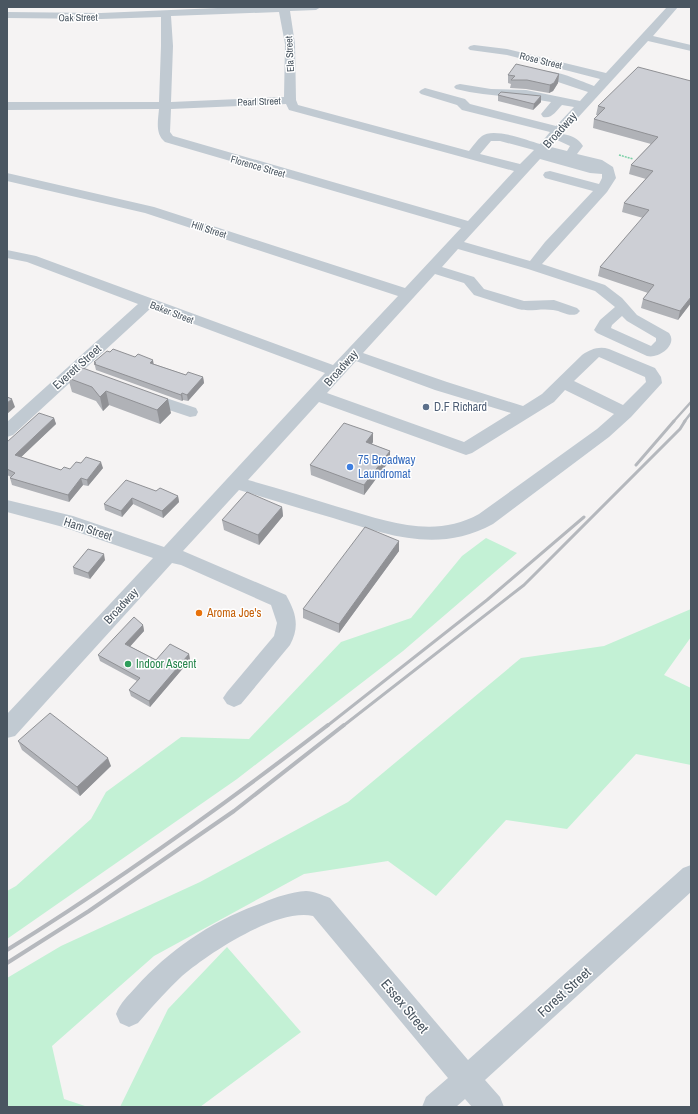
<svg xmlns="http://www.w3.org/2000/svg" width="698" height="1114" font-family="'Archivo Narrow',sans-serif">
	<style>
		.green { fill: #c3f1d5 }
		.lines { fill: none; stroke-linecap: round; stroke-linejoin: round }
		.path { stroke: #7ad0a6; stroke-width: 1.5; stroke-dasharray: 2 1; stroke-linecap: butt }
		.minor { fill: #c1cad2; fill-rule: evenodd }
		.rail-far2 { stroke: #b5b8bd; stroke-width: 2.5 }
		.rail-far1 { stroke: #b5b8bd; stroke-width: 3 }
		.rail { stroke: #b5b8bd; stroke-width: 4 }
		.wall { fill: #b0b2b7 }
		.shaded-wall { fill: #909195 }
		.building { fill: #cdcfd5; stroke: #909195 }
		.service-dot { fill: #5c6f8a; stroke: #fff; stroke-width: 1.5 }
		.shop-dot { fill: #3f7fe0; stroke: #fff; stroke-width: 1.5 }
		.food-dot { fill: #e8710a; stroke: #fff; stroke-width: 1.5 }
		.leisure-dot { fill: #2e9e5b; stroke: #fff; stroke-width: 1.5 }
		.labels { text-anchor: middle; stroke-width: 3; stroke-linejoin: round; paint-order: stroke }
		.far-street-label { font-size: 10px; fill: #4a5661; stroke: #fff }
		.street-label { font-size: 12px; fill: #4a5661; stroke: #fff }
		.service-label { font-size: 12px; fill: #4e5e75; stroke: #fff; text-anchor: start }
		.shop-label { font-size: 12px; fill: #366cbe; stroke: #fff; text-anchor: start }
		.food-label { font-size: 12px; fill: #c56008; stroke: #fff; text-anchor: start }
		.leisure-label { font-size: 12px; fill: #27864d; stroke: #fff; text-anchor: start }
		.near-street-label { font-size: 14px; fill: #4a5661; stroke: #fff }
	</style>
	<rect width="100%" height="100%" fill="#f5f3f3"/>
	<path class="green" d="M486,538l31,15 -114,98 -166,128 -230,160v-48l9,-5 75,-67 15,-27 75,-55 68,2 92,-97 70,-24 51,-62z
		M691,609v28l-27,38 27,13v77l-55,-11 -69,75 -61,-9 -70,76 -48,-35 -84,13 -150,82 -102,90 12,53 24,8h-81v-129l54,-32 139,-64 148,-80 173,-144 83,-12z
		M227,947l74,85 -101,75h-80l48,-98z"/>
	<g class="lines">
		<path class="path" d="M619,155l14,4"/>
		<path class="minor" d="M241,7h80l-5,3 -26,1 5,33 1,56 2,5 171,46c4,-5 8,-11 13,-15 11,-9 45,4 58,8l10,-12 -88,-22 -5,-5 -36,-11 -2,-2 2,-2 4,-2 40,11 5,5 86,22 18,-19 -12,-2c-6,6 -10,14 -19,12l-2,-3 10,-12c-32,-6 -64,-5 -95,-13l-2,-2 2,-2 4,-1 31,5 35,1 54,11 8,-9 -48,-16 -2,-2 2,-2c14,-4 40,9 54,14l6,-7 -93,-24 -37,-5 -2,-2 2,-2 4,-1 33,4 99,24 61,-66h11l-25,29 38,9v6l-43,-10 -85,93c9,2 15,4 20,12l-6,8 25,6 11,7 3,11 -9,14 -65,72 63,21 17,13 15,17 32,18c9,12 -10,26 -22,23l-50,-23 -3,-3 6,-10 15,-13 -20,-16 -67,-22 -70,-20 -16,18 32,10 10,12 40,12 30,-1 23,8 3,3 -3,3c-9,3 -15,-3 -24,-4 -12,-2 -24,2 -35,-1l-44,-14 -10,-12 -29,-9 -72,79 84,29 76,24 19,-12 40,-39c9,-6 17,-9 27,-6l46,19 6,9 1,6 -31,34 -22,20 -116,87c-55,30 -105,11 -160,-6 -32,-9 -63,-19 -94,-28l-56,61 103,44c10,18 14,31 4,50l-49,59 -7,3 -7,-3 -4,-6 4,-6 47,-56 3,-13 -6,-18 -90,-40 -9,-2 -157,173 -8,2v-24l146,-156 -90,-31 -56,-15v-12l66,16 91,31 161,-174 -174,-65 -138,127 -6,2v-15l131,-118 -111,-42 -20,-4v-8l29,6 297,109 65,-69 -253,-83 -138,-32v-8l147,34 251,81 56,-60 -296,-86c-10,-8 -7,-21 -6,-33l-152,1v-8h152l2,-56v-29l-60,2 -94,-1v-6l94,1zM279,12l6,32 -1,53 -113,5 2,-56 -2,-30zM286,104l3,6 225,61 -46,50 -295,-85 -3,-4 1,-23zM557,140l13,6 -3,5 -16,-4zM491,141h9l34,9 -14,14 -40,-10zM540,159l50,14 12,1v4l-3,6 -49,-13 -5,1 -2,3 2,3 48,13 -48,51 -15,19 -66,-19zM622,316l5,5 29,17v3l-5,5 -40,-18 1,-3zM599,357l46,20 1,5 -23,23 -49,-24zM356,361l79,29 76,23 -47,29 -137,-49zM565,390l49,24 -17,15 -118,85c-46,26 -96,6 -144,-8 -29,-9 -58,-18 -87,-26l71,-78 147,53 6,-2 82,-51z
			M145,391l51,17 2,4 -2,4 -6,1 -51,-17 -2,-4 2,-4z
			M691,865v27l-206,188 15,17 4,10h-32l-7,-8 -9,8h-34l4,-10 22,-19 -135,-162c-36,-8 -104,37 -131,60 -16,15 -30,31 -44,47l-9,4 -9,-4 -4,-9c4,-11 12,-18 20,-27 34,-38 77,-67 126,-84 14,-6 29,-11 44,-12 8,0 16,4 24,7l138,162 215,-192z"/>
		<path class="rail-far2" d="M673,422l18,-20
			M684,422l7,-9"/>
		<path class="rail-far1" d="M636,465l38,-44
			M327,726l160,-126 97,-83
			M343,726l181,-141 156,-156 5,-8"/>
		<path class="rail" d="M7,950c111,-69 217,-145 321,-225
			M7,963l82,-52 145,-100 110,-86"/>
	</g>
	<path class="wall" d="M559,74l-1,9 -5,8 -4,2 -23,-4 -16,-1 1,-4 -3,-1v-8z
		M691,81v222l-13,17 -37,-12 2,-9 5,-6 -50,-17 2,-9 43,-49 -21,-6 2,-9 22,-24 -17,-5 2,-9 20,-21 -58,-16 1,-9 4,-4h-2l2,-9z
		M498,95l43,1v6l-8,8 -35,-9z
		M94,362l60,2 32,11 17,2 1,6 -16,18 -5,-1 -1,1 -86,-31z
		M68,378l103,35 -11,11 -51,-19 -6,6 -7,-10 -24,-9z
		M54,418l2,6 -35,33 40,13 9,-1 33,-1 -15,18 -5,-1 -14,17 -57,-17 -2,-7 1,-1 -4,-2v-33z
		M373,433v9l-1,2 18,7v9l-26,35 -53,-20 -1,-10z
		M156,491l22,5 1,6 -16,16 -30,-14 -11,13 -17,-7 -1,-6z
		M282,507l1,9 -24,29 -35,-15 -2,-10z
		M399,541v10l-60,82 -36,-15v-9z
		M105,560l-15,19 -16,-5 -1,-7z
		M143,625l1,6 -14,15 26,14 33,-6 1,6 -40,47 -19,-11 -2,-6 8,-9 -37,-20 -2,-6z
		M18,741l93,25 -31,30 -58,-46z"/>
	<path class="shaded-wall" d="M559,74l-1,9 -5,8 -4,2 1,-8z
		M541,96v6l-8,8 1,-6z
		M691,297v6l-13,17 2,-9z
		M153,360l1,6 -4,-3z
		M203,377l1,6 -16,18 -1,-6z
		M106,391l3,14 -6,6 -3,-14z
		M182,393l1,7 -1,1 -1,-6z
		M12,399l3,8 -8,7v-11z
		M168,399l3,14 -11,11 -3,-14z
		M54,418l2,6 -39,37 -2,-6z
		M373,433v9l-7,10v-10z
		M390,451v9l-26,35v-10z
		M101,462l2,6 -15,18 -1,-6z
		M81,478l2,7 -14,17 -1,-7z
		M178,496l1,6 -16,16 -1,-7z
		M132,498l1,6 -11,13 -1,-6z
		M282,507l1,9 -24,29 -1,-10z
		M399,541v10l-60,82v-9z
		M104,554l1,6 -15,19 -2,-6z
		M143,625l1,6 -17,19 -2,-6z
		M189,654l1,6 -40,47 -1,-6z
		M108,758l3,8 -31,30 -3,-9z"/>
	<path class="building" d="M516,64l43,10 -5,9 -4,2 -23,-5h-16l4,-4 -7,-1z
		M638,67l53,14v216l-11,14 -37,-12 11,-14 -54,-18 49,-57 -25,-7 29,-32 -22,-6 27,-28 -64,-18 11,-11 -7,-2z
		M501,92l40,4 -7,8 -36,-9z
		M113,349l22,8 3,-3 15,6 -3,3 36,12 2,-3 15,5 -16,18 -5,-2 -1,2 -87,-31 2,-1 -2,-1 13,-11 3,1z
		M80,367l88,32 -11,11 -51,-19 -6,6 -8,-10 -24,-9z
		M7,397l5,2 -5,4z
		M39,413l15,5 -39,37 46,15 3,-3 6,2 6,-7 5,1 5,-6 15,5 -14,18 -6,-2 -13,17 -58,-17 5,-5 -8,-4v-27z
		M344,423l29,10 -7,9 24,9 -26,34 -54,-20z
		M126,480l30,11 4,-3 18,8 -16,15 -30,-13 -11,13 -17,-7z
		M247,492l35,15 -24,28 -36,-15z
		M365,527l34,14 -60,83 -36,-15z
		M88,549l16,5 -16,19 -15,-6z
		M134,617l9,8 -18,19 31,16 14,-16 19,10 -40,47 -20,-11 11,-12 -42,-23z
		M50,713l58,45 -31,29 -59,-46z"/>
	<circle class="service-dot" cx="426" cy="407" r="4"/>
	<circle class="shop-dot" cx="350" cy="467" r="4"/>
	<circle class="food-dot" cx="199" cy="613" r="4"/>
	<circle class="leisure-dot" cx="128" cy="664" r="4"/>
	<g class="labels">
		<g class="far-street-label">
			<text transform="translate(78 17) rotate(-1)" y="4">Oak Street</text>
			<text transform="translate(289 54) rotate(-93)" y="4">Ela Street</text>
			<text transform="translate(541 60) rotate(14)" y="4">Rose Street</text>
			<text transform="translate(259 101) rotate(-2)" y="4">Pearl Street</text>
			<text transform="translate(258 166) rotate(16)" y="4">Florence Street</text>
			<text transform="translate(209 229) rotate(18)" y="4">Hill Street</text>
			<text transform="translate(172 312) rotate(21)" y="4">Baker Street</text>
		</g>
		<g class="street-label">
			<text transform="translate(560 130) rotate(-48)" y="4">Broadway</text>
			<text transform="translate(77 367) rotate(-42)" y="4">Everett Street</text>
			<text transform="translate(341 368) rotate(-48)" y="4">Broadway</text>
			<text transform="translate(88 529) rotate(18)" y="4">Ham Street</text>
			<text transform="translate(121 606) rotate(-47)" y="4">Broadway</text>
		</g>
		<g class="service-label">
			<text x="434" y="411">D.F Richard</text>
		</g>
		<g class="shop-label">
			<text x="358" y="464">75 Broadway<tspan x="358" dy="14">Laundromat</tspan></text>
		</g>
		<g class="food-label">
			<text x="207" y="617">Aroma Joe's</text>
		</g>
		<g class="leisure-label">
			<text x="136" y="668">Indoor Ascent</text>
		</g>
		<g class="near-street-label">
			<text transform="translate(564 992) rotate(-42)" y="5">Forest Street</text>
			<text transform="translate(405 1006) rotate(50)" y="5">Essex Street</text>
		</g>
	</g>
	<rect width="698" height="1114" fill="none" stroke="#4a5661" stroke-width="16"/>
</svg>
